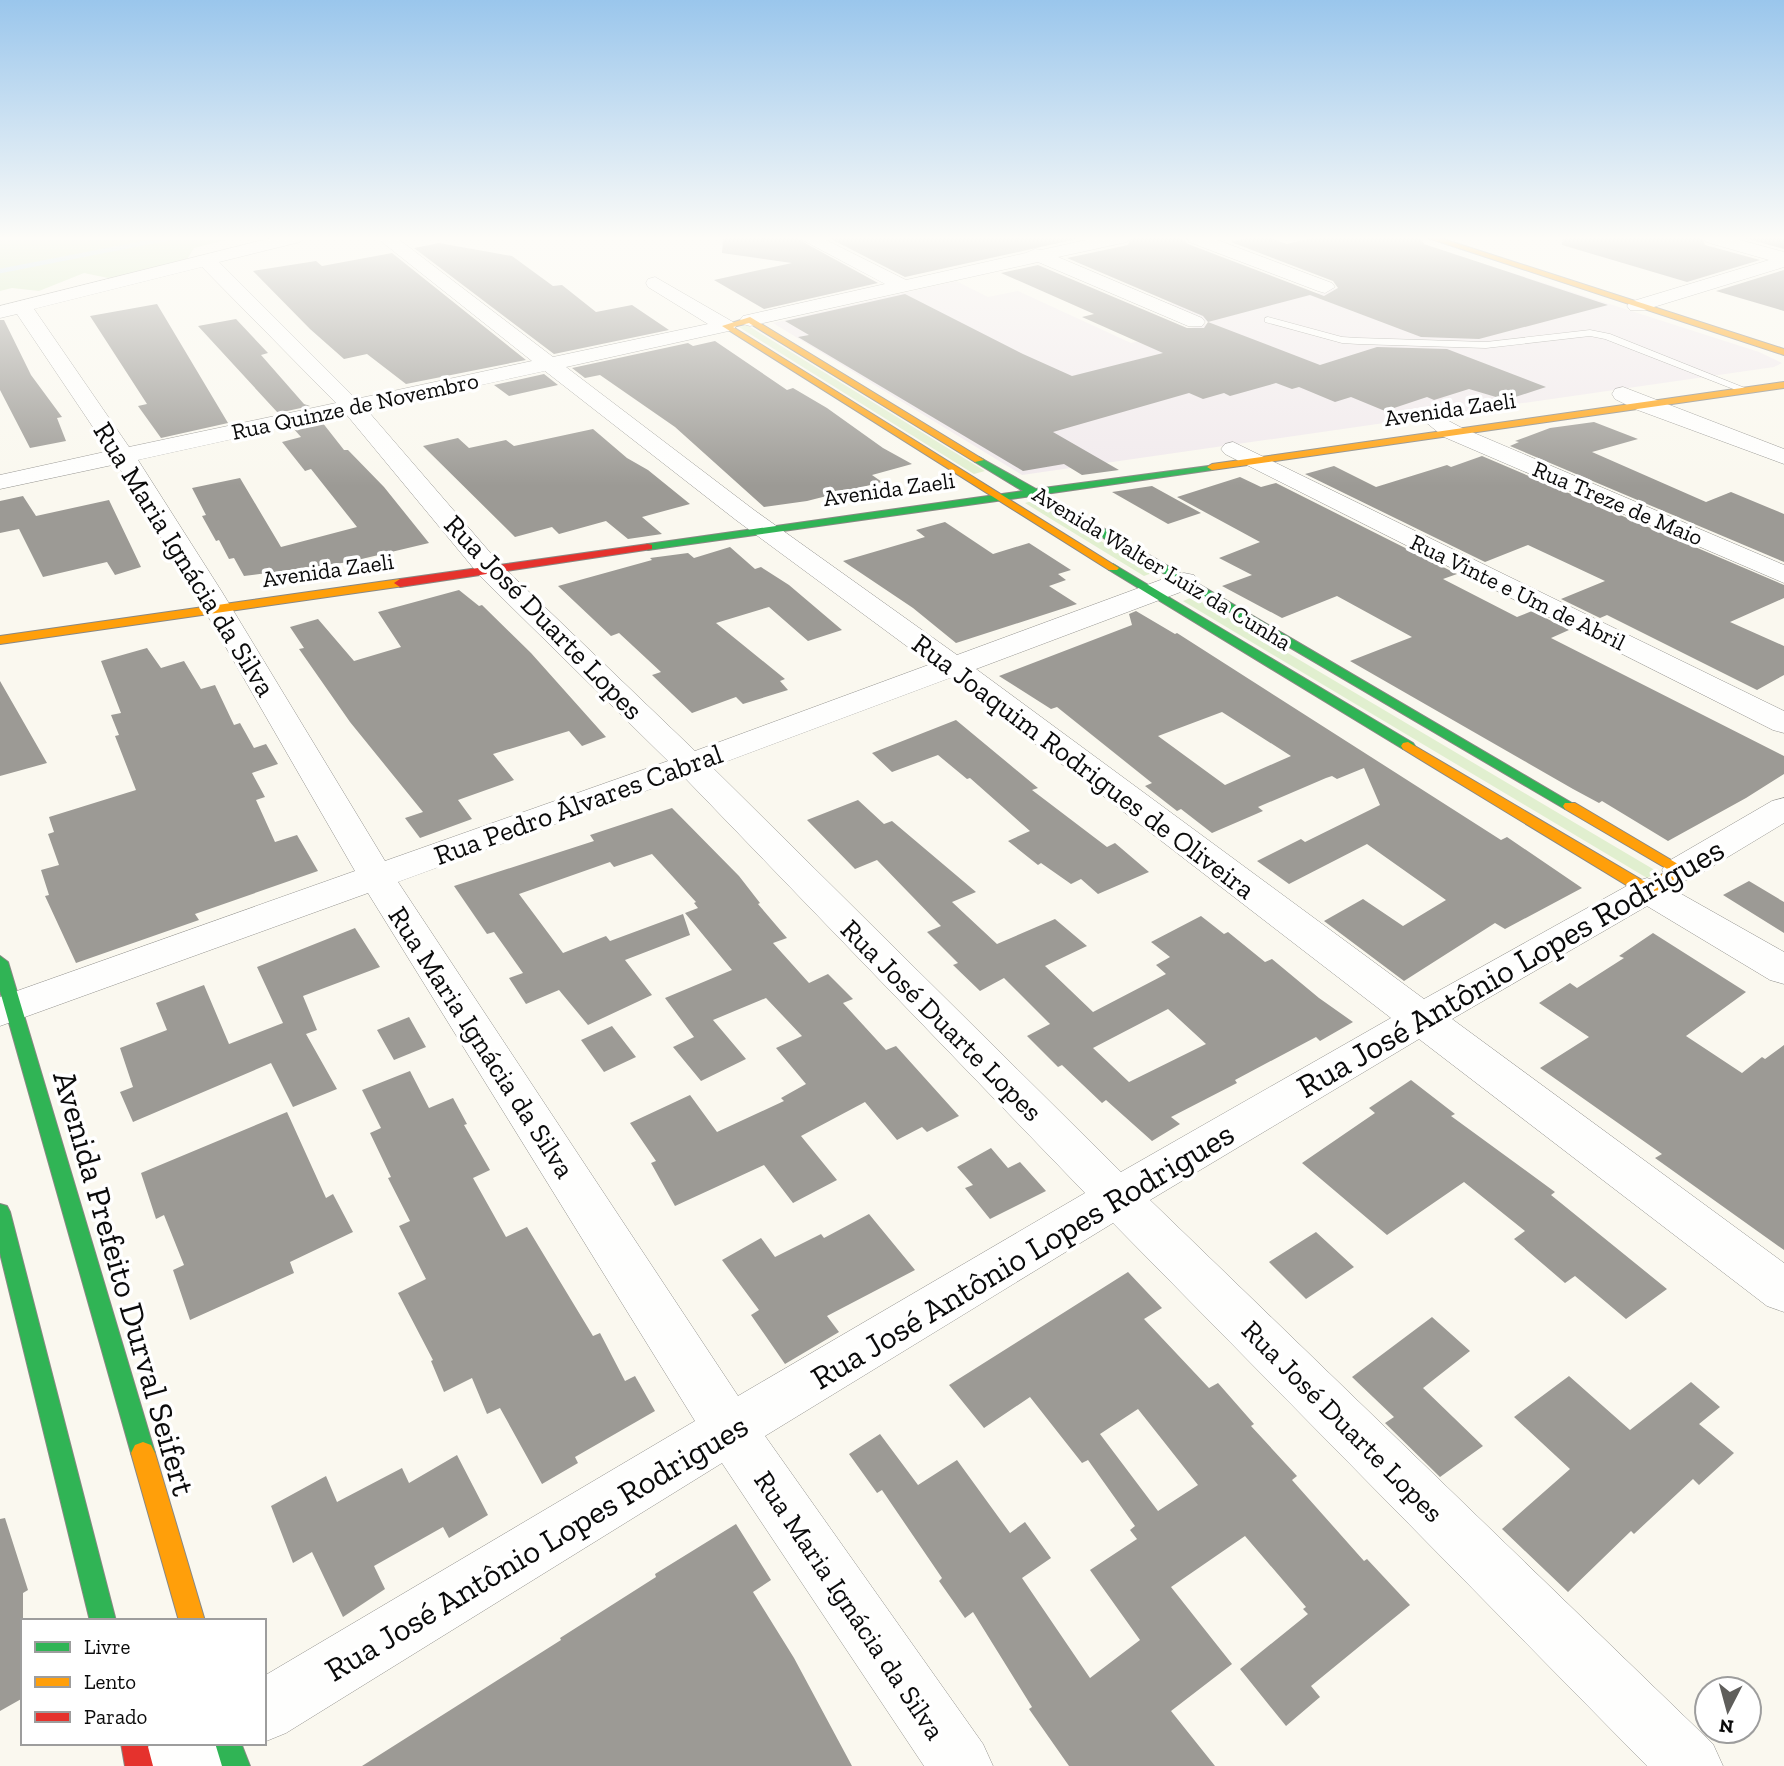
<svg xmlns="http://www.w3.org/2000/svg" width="1784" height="1766" font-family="'Zilla Slab',serif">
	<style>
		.industrial { fill: #f1eaed }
		.green { fill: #e1efcf }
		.forest { fill: #d1e7bd }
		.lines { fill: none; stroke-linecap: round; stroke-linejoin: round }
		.stream { stroke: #c6e1f3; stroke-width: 4.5 }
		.building { fill: #9c9a95; fill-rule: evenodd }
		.lane-casing { stroke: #93928e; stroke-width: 1 }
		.street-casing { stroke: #93928e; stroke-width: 1 }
		.fast-casing { stroke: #898884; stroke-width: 2 }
		.slow-casing { stroke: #898884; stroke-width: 2 }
		.jam-casing { stroke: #898884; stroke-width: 2 }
		.lane { fill: #fefefd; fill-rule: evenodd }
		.street { fill: #fefefd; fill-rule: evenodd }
		.fast { fill: #30b455; fill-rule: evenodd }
		.slow { fill: #ff9f0a; fill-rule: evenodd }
		.jam { fill: #e5322d; fill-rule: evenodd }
		.labels { text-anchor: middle; stroke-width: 7; stroke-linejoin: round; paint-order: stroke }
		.far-street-label { font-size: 23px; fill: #0b0b0b; stroke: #fff }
		.street-label { font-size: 28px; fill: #0b0b0b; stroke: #fff }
		.near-street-label { font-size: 33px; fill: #0b0b0b; stroke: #fff }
	</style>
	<rect width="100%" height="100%" fill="#faf8ef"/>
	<path class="industrial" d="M1463,257l296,95 23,11 -8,4 -752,108 -249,-152 183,-42 32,16 30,-6 113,52 79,-20 -44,-19 60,-15 43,16z"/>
	<path class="green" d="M747,325l238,146 -11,3 -235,-147z
		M1035,500l117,73 -8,3 -119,-73z
		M1193,597l465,275 -11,6 -464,-277z"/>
	<path class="forest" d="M0,238h233l-39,10 -8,13 -73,18 -29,-6 -45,18 -27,-3 -12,3z"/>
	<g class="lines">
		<path class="stream" d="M0,271l170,-33"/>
	</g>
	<path class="building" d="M723,238h73l82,45 -114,26 -50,-29 78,-17 -70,-10z
		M829,238h252l-176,39z
		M1131,238h51l6,6 136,52 14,-8 -5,-7 -102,-39 15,-4h24l17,6 25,-6h108l4,6 184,61 -129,34 -58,-2 -111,-42 -102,27 112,43 57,-18 70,2 99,38 -40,13 -37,-11 -35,11 -7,-3 -42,14 -34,-14 -16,5 -36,-15 -7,2 -16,-6 -46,13 -6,-3 -21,6 -14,-6 -136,39 66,38 -37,5 -18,-11 -41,7 -225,-134 11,-2 -24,-14 120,-27 118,60 49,22 91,-23 -81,-36 12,-3 -93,-41 37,-8 149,63h17l4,-6 -5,-6 -136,-58 61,-13z
		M1563,238h139l3,7 55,15 -73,22 -125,-37z
		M1744,238h40v11z
		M439,243l73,13 41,30 9,-1 34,27 36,-7 37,25 -115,24 -140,-106z
		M392,253l134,107 -120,24 -39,-30 -23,5 -34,-30 -57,-58 63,-10 6,5z
		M1784,270v41l-68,-20z
		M157,304l71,119 -67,15 -23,-32 9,-2 -57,-88z
		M236,319l32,34 -7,2 43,49 6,2 -32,7 -80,-87z
		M0,320h4l27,55 31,42 -5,1 9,23 -36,7 -30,-58z
		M715,341l72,49 6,-2 34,20 56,40 29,16 -40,11 10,7 -75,19 -43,6 -89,-80 -75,-52 -15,3 -13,-10 116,-25 5,3z
		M544,374l14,11 -49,11 -15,-11z
		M322,422l22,28h4l36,37 45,56 -80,19 -105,14 -10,-18 -5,1 -10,-19 -3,1 -14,-25 4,-1 -14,-27 48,-10 41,69 76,-20 -46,-58 -6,2 -23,-29 19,-5 -8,-9z
		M1594,422l44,17 -46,13 114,50 25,-10 53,22v48l-274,-116 9,-4 -4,-1 35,-13z
		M593,429l34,29 21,12 42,34 -48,13 20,17 -34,5 -22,-18 -47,13 -7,-7 -37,10 -92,-91 35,-8 11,10 37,-8 8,6z
		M1482,456l302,129v13l-54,24 54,24v29l-27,15 -150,-75 -7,3 -39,-19 44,-18 -77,-36 -43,17 -180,-88 29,-8 42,21 71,-22 4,2z
		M1240,477l21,10 15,-4 181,91 -14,5 74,38 15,-6 37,19 -18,8 233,118v18l-38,24 -78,43 -66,-40 -3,2 -26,-14 -223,-128 62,-24 -75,-41 -55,22 -60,-32 30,-11 -33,-17 41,-16 -83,-45z
		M1152,486l49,27 -33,11 -56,-32z
		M23,496l13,20 73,-16 32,67 -26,8 -8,-13 -64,15 -24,-48 -19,4v-32z
		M945,522l48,32 36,-11 42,27 -13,4 8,6 -17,6 28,18 -121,39 -43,-35 -70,-47 82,-24 -9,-7z
		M730,547l25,22 6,-2 28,18 53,45 -34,11 -39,-34 -53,16 69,56 -5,2 8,9 -45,14 -7,-7 -44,16 -40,-38 9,-3 -42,-39 -8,3 -53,-50 94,-26 -2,-2 38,-5 6,5z
		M459,590l20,16 3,-1 49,48 75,84 -24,9 -13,-15 -76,23 21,26 -56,20 14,19 -52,19 -15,-20 18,-6 -73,-90 -51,-73 5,-1 -14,-21 28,-8 36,42 47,-14 -23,-35z
		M1136,611l39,23 2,-1 324,207 6,-3 75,51 -77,41 -10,-6 -91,58 -80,-60 39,-22 40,27 43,-26 -79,-56 -78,40 -32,-23 44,-22 4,3 75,-37 -16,-37 -27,11 -5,-3 -6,2 -68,29 5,4 -51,22 -31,-24 -4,2 -32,-25 7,-3 -95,-76 -6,2 -52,-33 133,-51 -3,-11zM1222,712l69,44 -66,29 -67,-49z
		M147,648l14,20 23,-7 17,28 14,-4 19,40 6,-2 14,25 12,-4 12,20 -26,9 13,24 -9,3 19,42 22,-7 21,36 -123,43 4,6 -123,43 -31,-67 4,-1 -8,-25 18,-5 -11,-31 6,-2 -5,-15 87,-27 -21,-54 4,-1 -8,-20 10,-2 -20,-52z
		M0,681l47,82 -47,13z
		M956,720l82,68 -6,2 75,57 8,-4 34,29 -51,22 -17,-15 -10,5 -30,-21 -3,2 -30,-24 22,-10 -60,-53 -3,1 -29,-24 -46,17 -20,-19z
		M858,800l26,24 8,-3 84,71 -24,10 45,42 58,-25 32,27 -42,20 48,46 73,-38 -10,-9 14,-8 -19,-15 50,-26 23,18 4,-2 37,30 7,-3 47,39 34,24 -33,19 -4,-4 -81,43 2,3 -66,34 9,7 -28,17 -46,-41 -4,3 -40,-38 -4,2 -31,-31 23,-12 -46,-46 -24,13 -27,-26 5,-2 -31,-31 14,-6 -64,-66 -22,9 -48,-49zM1168,1009l38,35 -77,38 -36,-34z
		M672,808l67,68 21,27 -2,1 29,34 -14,5 36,40 19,-9 25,25 -10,4 43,47 10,-4 63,70 -32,16 -5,-5 -25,13 -32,-38 -64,34 36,44 -44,23 -29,-38 -89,41 -24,-43 5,-2 -26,-38 60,-28 27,37 67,-31 -3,-3 25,-14 -30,-36 26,-12 -36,-38 -53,22 33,39 -45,22 -28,-34 21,-10 -29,-39 67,-28 -47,-57 13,-5 -4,-5 2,-1 -44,-48 -38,13 -4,-5 -91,32 44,59 43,-17 4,5 73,-27 7,21 -65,25 27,35 -64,30 -29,-35 -33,14 -17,-26 14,-5 -29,-41 -7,2 -33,-48 140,-45 -4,-6z
		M1749,881l35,21v31l-61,-38z
		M355,928l25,39 -77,29 14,34 -11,4 31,55 -44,18 -22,-44 -138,59 -13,-30 13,-5 -13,-39 47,-18 -11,-27 48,-18 25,59 54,-21 -26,-56z
		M1653,933l93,59 -60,44 56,37 20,-16 3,2 19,-14v205l-129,-92 7,-4 -122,-86 49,-31 -50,-34 31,-20 7,5 47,-30 -5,-2z
		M409,1017l17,30 -32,13 -17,-30z
		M612,1026l24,31 -32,15 -23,-32z
		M410,1071l19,37 24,-10 14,26 -3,1 26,45 -17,8 33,59 21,-10 66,109 7,-3 25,48 10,-5 20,35 -80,46 3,6 -36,21 -42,-76 -13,6 -15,-36 -28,14 -13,-31 2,-1 -35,-67 28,-14 -27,-53 11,-5 -22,-43 3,-1 -21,-44 11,-5 -19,-38z
		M1411,1080l44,34 -4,2 104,76 -4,3 116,94 -41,30 -51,-43 -10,7 -51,-44 11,-8 -61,-49 -77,53 -85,-72 73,-50 -6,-5z
		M287,1112l39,86 7,-4 20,38 -63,30 4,11 -104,47 -17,-50 11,-5 -20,-50 -8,4 -15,-46z
		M991,1148l17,20 12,-6 26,29 -56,28 -25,-31 8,-3 -16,-18z
		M869,1214l46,56 -88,46 12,16 -54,32 -34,-49 8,-5 -37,-50 39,-22 14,19 46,-23 3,4z
		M1316,1232l38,35 -48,32 -37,-37z
		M1128,1272l34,36 -18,11 65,69 9,-5 36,41 -3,2 46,50 -5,4 72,81 3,-2 43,46 -99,81 9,11 -34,29 -46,-57 68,-55 -5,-5 3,-2 -61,-71 -74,51 61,77 -61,47 44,55h-146l-40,-57 3,-2 -59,-95 -8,6 -26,-37 3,-3 -60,-88 -5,3 -28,-39 31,-20 38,51 39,-25 53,73 15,-11 26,36 -29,20 68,100 50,-38 -50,-70 47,-31 -7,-9 5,-4 -47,-66 -6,3 -52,-66 -46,31 -35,-43zM1138,1409l60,76 -40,26 -58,-77z
		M1432,1317l38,34 -47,37 60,58 -43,31 -55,-54 9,-6 -42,-40z
		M1569,1376l61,54 61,-48 29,25 -21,17 35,29 -35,32 -6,-6 -59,55 -3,-3 -63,61 -66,-63 68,-60 -56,-52z
		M457,1455l31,60 -39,23 -6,-11 -69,39 11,23 -42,28 -31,-65 -19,11 -22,-57 55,-30 11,26 65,-34 7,15z
		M5,1518l23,72 -5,3v105l-23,13v-192z
		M736,1524l35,56 -18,12 41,66 58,108h-490l199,-126 -1,-2 96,-61 -1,-3z"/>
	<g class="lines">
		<g class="lane-casing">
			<path id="lane" d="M1268,317l74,20 16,1 128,4 104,-12 20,4 140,56 -9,2 -136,-53 -15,-3 -104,12 -128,-4 -16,-1 -77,-21v-4z"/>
		</g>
		<g class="street-casing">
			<path id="street" d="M271,238h31l-2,4 -81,20 137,137 176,-38 -155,-123h20l156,119 155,-33 -60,-37 -2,-4 2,-4 7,-2 78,45 3,4 -3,4 -167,37 188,143 203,145 217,-80 10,-2 10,2 4,6 -4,6 -218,82 448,330 210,-117 13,-4 13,4 124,70v32l-14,-4 -123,-74 -195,113 332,244v49l-17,-6 -348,-267 -269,161 563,544 10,22h-76l-534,-543 -348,213 218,308 10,22h-69l-202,-303 -436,270 -22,9v-66l431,-255 -327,-528 -368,133v-29l355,-126 -161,-279 -77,-128 -117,25v-14l109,-24 -92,-137 -17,4v-12zM202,267l134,136 -207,44 -95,-138zM545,371l191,149 195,144 -236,87 -195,-187 -133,-154zM346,414l134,162 188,185 -283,100 -163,-269 -84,-132zM950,678l441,340 -270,154 -409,-405zM684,777l401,416 -347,203 -340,-514z
				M799,238h23l84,42 120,-27 9,-4 6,1 54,-12h34l-2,4 -69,15 144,61 3,4 -3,4h-14l-150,-64 -288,64 -7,-2 -3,-4 3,-4 142,-32z
				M1187,238h25l120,45 3,4 -10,6 -7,-2 -129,-49z
				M1704,238h29l51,14v15l-140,43h-14l-3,-4 3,-4 139,-42 -63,-18z
				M1623,387l161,62v15l-149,-55 -20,-10 -3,-5 3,-5z
				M1434,413l26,14 324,138v18l-340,-146 -21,-17 3,-5z
				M1233,442l551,269v22l-11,-3 -548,-276 -4,-5 4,-5z
				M1784,798v25l-91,55 -13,4 -13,-4 -5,-8 5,-8 105,-61z
				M150,1743h91l-11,23h-91z"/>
		</g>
		<g class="fast-casing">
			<path id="fast" d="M979,457l57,32 180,-24 1,2 -5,3 -167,24 532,312 -2,3h-10l-533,-313 -384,54 -6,-3 6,-3 375,-53 -48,-29v-4z
				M1113,564l300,179 2,3 -2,3h-10l-294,-179v-4z
				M0,956l8,6 147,491 -4,8 -8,3 -8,-3 -4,-8 -131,-462z
				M0,1204l7,2 3,6 106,409h-26l-90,-368z
				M215,1743h26l9,23h-28z"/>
		</g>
		<g class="slow-casing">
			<path id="slow" d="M1428,238h12l344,111v6z
				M750,317l234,143 -9,2 -226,-139 -16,4 386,241 -2,2h-8l-387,-244z
				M1784,382v6l-572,82 -5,-3 5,-3z
				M400,579l6,4 -2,3 -404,58v-8z
				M1408,742l239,141 22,-13 -104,-61 -2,-3 2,-3h10l113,67 -35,24h-12l-238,-145 -2,-3 2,-3z
				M143,1442l8,3 4,8 50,168h-26l-48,-168 4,-8z"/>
		</g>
		<g class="jam-casing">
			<path id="jam" d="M648,544l4,1v4l-252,38 -6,-4 6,-4z
				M121,1743h26l6,23h-28z"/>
		</g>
		<use href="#lane" class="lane"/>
		<use href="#street" class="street"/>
		<use href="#fast" class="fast"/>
		<use href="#slow" class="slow"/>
		<use href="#jam" class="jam"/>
	</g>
	<linearGradient id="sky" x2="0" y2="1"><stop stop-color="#9ac6ec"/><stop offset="0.49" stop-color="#fdfcf8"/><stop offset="1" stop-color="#fdfcf8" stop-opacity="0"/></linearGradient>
	<rect width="1784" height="486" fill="url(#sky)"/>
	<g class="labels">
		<g class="far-street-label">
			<text transform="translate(355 406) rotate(-12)" y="8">Rua Quinze de Novembro</text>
			<text transform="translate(1450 409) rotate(-8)" y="8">Avenida Zaeli</text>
			<text transform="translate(889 489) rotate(-8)" y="8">Avenida Zaeli</text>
			<text transform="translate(1618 503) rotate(23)" y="8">Rua Treze de Maio</text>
			<text transform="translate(1162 568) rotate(31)" y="8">Avenida Walter Luiz da Cunha</text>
			<text transform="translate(328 570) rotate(-8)" y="8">Avenida Zaeli</text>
			<text transform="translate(1518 592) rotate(26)" y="8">Rua Vinte e Um de Abril</text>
		</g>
		<g class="street-label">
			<text transform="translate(185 559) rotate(58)" y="10">Rua Maria Ignácia da Silva</text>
			<text transform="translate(544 617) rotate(46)" y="10">Rua José Duarte Lopes</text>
			<text transform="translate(1084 766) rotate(37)" y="10">Rua Joaquim Rodrigues de Oliveira</text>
			<text transform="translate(578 804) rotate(-20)" y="10">Rua Pedro Álvares Cabral</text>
			<text transform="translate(942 1020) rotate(45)" y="10">Rua José Duarte Lopes</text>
			<text transform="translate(482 1042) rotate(57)" y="10">Rua Maria Ignácia da Silva</text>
			<text transform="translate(1343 1421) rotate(45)" y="10">Rua José Duarte Lopes</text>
			<text transform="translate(850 1605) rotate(56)" y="10">Rua Maria Ignácia da Silva</text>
		</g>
		<g class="near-street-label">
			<text transform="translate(1510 967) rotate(-30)" y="12">Rua José Antônio Lopes Rodrigues</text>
			<text transform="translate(1022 1255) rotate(-31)" y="12">Rua José Antônio Lopes Rodrigues</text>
			<text transform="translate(125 1283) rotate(74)" y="12">Avenida Prefeito Durval Seifert</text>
			<text transform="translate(536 1547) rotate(-31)" y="12">Rua José Antônio Lopes Rodrigues</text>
		</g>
	</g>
	<rect x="21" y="1619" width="245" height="126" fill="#ffffff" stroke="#9d9d9d" stroke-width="2"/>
	<rect x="35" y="1642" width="35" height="10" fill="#30b455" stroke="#9d9d9d" stroke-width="2"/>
	<text x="84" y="1654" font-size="21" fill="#0b0b0b">Livre</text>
	<rect x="35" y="1677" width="35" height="10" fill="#ff9f0a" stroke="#9d9d9d" stroke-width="2"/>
	<text x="84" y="1689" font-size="21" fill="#0b0b0b">Lento</text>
	<rect x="35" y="1712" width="35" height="10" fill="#e5322d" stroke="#9d9d9d" stroke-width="2"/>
	<text x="84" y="1724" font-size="21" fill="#0b0b0b">Parado</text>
	<g transform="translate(1728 1710) rotate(186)"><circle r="33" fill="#ffffff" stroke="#9d9d9d" stroke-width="2"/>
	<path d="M0-5L12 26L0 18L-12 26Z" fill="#5f5e5b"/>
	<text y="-10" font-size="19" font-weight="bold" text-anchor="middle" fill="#0b0b0b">N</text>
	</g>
</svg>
